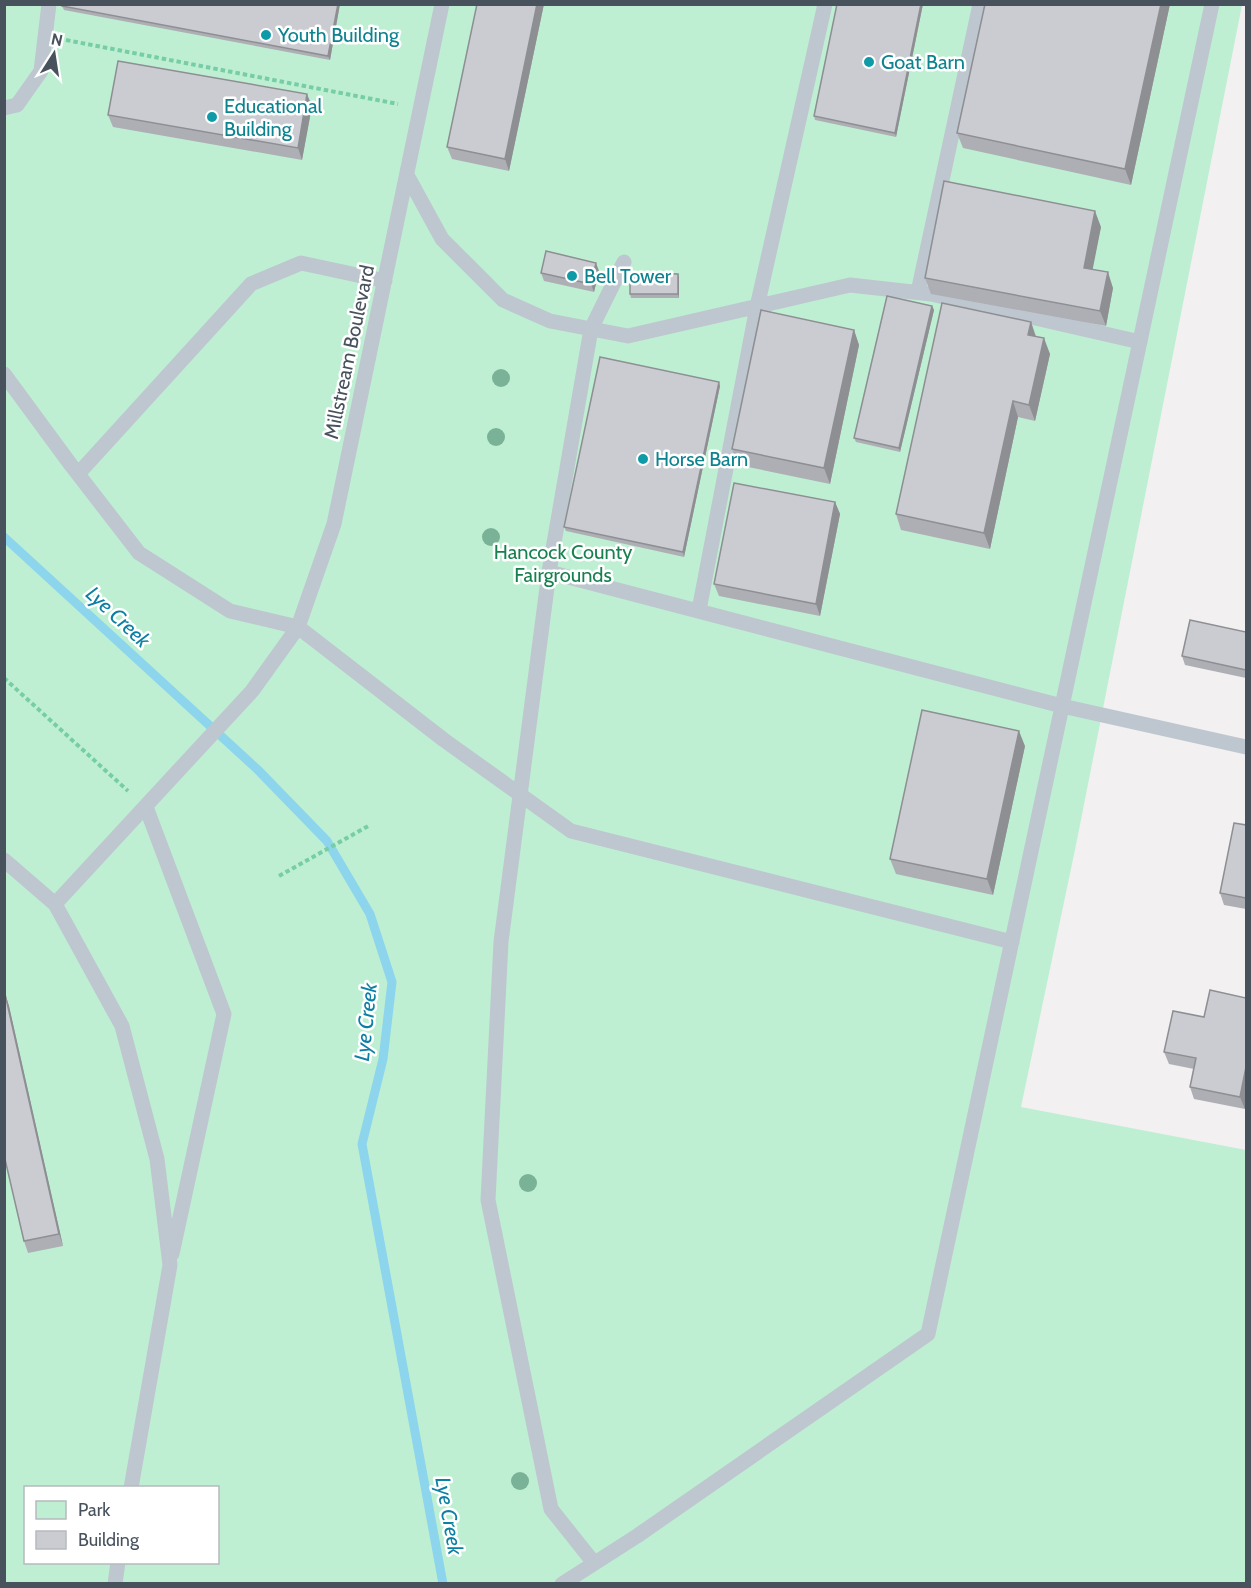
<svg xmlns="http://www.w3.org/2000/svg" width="1251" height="1588" font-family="Cabin,sans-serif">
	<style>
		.green { fill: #bfefd3; fill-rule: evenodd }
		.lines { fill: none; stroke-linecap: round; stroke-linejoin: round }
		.stream { stroke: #8cd5ec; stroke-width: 9 }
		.path { stroke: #77cea6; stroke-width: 4; stroke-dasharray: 4.5 3; stroke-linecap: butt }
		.service { stroke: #bec7cf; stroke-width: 15 }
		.tree { fill: #7ab297 }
		.wall { fill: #aeafb5 }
		.shaded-wall { fill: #8d8f93 }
		.building { fill: #caccd2; stroke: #8d8f93; stroke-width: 1.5 }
		.culture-dot { fill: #0f9aa8; stroke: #fff; stroke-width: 2 }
		.labels { text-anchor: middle; stroke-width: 5; stroke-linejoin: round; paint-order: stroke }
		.culture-label { font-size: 20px; fill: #0d838f; stroke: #fff; text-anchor: start }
		.street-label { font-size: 20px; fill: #48525d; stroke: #fff }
		.park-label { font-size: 20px; fill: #17804f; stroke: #fff }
		.water-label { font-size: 21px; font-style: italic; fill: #0c7fa4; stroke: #fff }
	</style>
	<rect width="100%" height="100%" fill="#f2f0f0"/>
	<path class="green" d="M5,5h1237l-166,840 -55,262 225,43v433l-1241,1zM26,1488h192v74h-192z"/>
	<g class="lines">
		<path class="stream" d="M4,537l254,233 69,71 43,73 22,68 -9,77 -21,85 81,440"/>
		<path class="path" d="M66,40l332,64
			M4,678l124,113
			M279,876l91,-51"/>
		<path class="service" d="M4,108l13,-3 24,-34 8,-67
			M407,175l35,64 61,61 47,21 78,15 222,-51 81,9 209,48
			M918,292l62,-288
			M4,374l67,91 68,88 91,58 68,16 146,113 127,91 441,111
			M78,474l173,-190 50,-21 84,18
			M549,572l42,-243 33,-67
			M699,610l58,-303 68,-303
			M146,807l78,207 -52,240
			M4,860l51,44 197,-213 46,-64 36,-103 108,-520
			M55,904l67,122 35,133 13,106 -39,223
			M594,1563l-43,-54 -63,-309 13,-258 48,-370 513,134 184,41
			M115,1584l3,-22
			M562,1584l75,-48 291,-202 284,-1330"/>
	</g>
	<g class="tree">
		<circle cx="501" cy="378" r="9"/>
		<circle cx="496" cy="437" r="9"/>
		<circle cx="491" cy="537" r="9"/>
		<circle cx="528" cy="1183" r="9"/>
		<circle cx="520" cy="1481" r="9"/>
	</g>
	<path class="wall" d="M340,4l-10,56 -266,-50 -2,-4z
		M477,4h67l-35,167 -57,-12 -5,-12z
		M837,4h86l-27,133 -81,-17 -1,-4z
		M1170,4l-39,181 -168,-37 -6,-15z
		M312,106l-10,54 -189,-33 -5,-12z
		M1101,227l-9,42 21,19 -7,38 -175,-32 -6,-16z
		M599,271l-5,21 -50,-11 -3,-8z
		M678,274l1,4v20h-48l-1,-4z
		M932,306l2,4 -34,142 -44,-10 -2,-4z
		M1031,322l5,14 14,18 -15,67 -17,-4 -28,132 -89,-19 -5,-16z
		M854,330l5,15 -29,139 -92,-19 -6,-16z
		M720,386l-36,171 -118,-26 -2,-4z
		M835,502l5,12 -20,102 -101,-20 -5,-12z
		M1246,632v46l-61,-13 -3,-9z
		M1025,746l-32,149 -97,-21 -6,-15z
		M1246,825v84l-22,-4 -4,-12z
		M5,994l4,12 54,240 -35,7 -4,-12z
		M1246,998l-1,111 -51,-10 -4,-12 4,-18 -25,-5 -5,-12 40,-35z"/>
	<path class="shaded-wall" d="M338,4h2l-10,56 -2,-4z
		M537,4h7l-35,167 -4,-12z
		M921,4h2l-27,133 -1,-4z
		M1161,4h9l-39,181 -6,-16z
		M307,94l5,12 -10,54 -4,-12z
		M1095,211l6,16 -11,56 -6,-15z
		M596,263l3,8 -5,21 -3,-8z
		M1108,272l5,16 -7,38 -6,-15z
		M678,274l1,4v20l-1,-4z
		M932,306l2,4 -34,142 -1,-4z
		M1031,322l5,16 -8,-3z
		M854,330l5,15 -29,139 -6,-16z
		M1044,338l6,16 -15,67 -6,-16z
		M719,382l1,4 -36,171 -1,-5z
		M1013,401l5,16 -28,132 -6,-16z
		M835,502l5,12 -20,102 -4,-12z
		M1019,731l6,15 -32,149 -6,-16z
		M5,994l4,12 54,240 -4,-12z
		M1246,1067v34l-1,8 -5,-12z"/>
	<path class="building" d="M63,4h275l-10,52 -266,-50z
		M477,4h60l-32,155 -58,-12z
		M837,4h84l-26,129 -81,-17z
		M985,4h176l-36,165 -168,-36z
		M118,61l189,33 -9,54 -190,-33z
		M944,181l151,30 -11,57 24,4 -8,39 -175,-33z
		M546,251l50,12 -5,21 -50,-11z
		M630,273l48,1v20h-48z
		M887,296l45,10 -33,142 -45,-10z
		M942,303l89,19 -3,13 16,3 -15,67 -16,-4 -29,132 -88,-19z
		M761,310l93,20 -30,138 -92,-19z
		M600,357l119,25 -36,170 -119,-25z
		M734,483l101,19 -19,102 -102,-20z
		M1190,620l56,12v38l-64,-14z
		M922,710l97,21 -32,148 -97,-20z
		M1234,823l12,2v73l-26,-5z
		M1210,990l36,8v69l-6,30 -50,-10 6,-29 -32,-6 9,-41 31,6z
		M5,994l54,240 -35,7 -20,-86z"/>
	<g class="culture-dot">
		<circle cx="266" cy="35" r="6"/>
		<circle cx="869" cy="62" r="6"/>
		<circle cx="212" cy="117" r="6"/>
		<circle cx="572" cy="276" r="6"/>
		<circle cx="643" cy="459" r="6"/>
	</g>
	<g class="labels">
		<g class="culture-label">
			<text x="278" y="42">Youth Building</text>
			<text x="881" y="69">Goat Barn</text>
			<text x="224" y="113">Educational<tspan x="224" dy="23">Building</tspan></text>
			<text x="584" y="283">Bell Tower</text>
			<text x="655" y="466">Horse Barn</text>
		</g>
		<g class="street-label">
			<text transform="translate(349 352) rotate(-78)" y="7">Millstream Boulevard</text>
		</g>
		<g class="park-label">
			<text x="563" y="559">Hancock County<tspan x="563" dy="23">Fairgrounds</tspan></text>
		</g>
		<g class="water-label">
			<text transform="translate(118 617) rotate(43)" y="7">Lye Creek</text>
			<text transform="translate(366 1022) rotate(-84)" y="7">Lye Creek</text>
			<text transform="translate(449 1516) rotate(80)" y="7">Lye Creek</text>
		</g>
	</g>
	<rect width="1251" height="1588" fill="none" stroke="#48525d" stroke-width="12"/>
	<rect x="24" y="1486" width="195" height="78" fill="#ffffff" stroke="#b6babe" stroke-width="1.5"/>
	<rect x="36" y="1501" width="30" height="18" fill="#bfefd3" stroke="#b6babe" stroke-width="1.5"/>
	<text x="78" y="1516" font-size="18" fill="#48525d">Park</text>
	<rect x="36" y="1531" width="30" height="18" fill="#caccd2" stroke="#b6babe" stroke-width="1.5"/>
	<text x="78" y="1546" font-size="18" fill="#48525d">Building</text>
	<g transform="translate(54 54) rotate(12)" stroke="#ffffff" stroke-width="4.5" paint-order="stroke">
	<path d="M0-4.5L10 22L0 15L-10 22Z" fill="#48525d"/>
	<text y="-9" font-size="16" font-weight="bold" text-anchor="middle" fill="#48525d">N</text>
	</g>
</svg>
